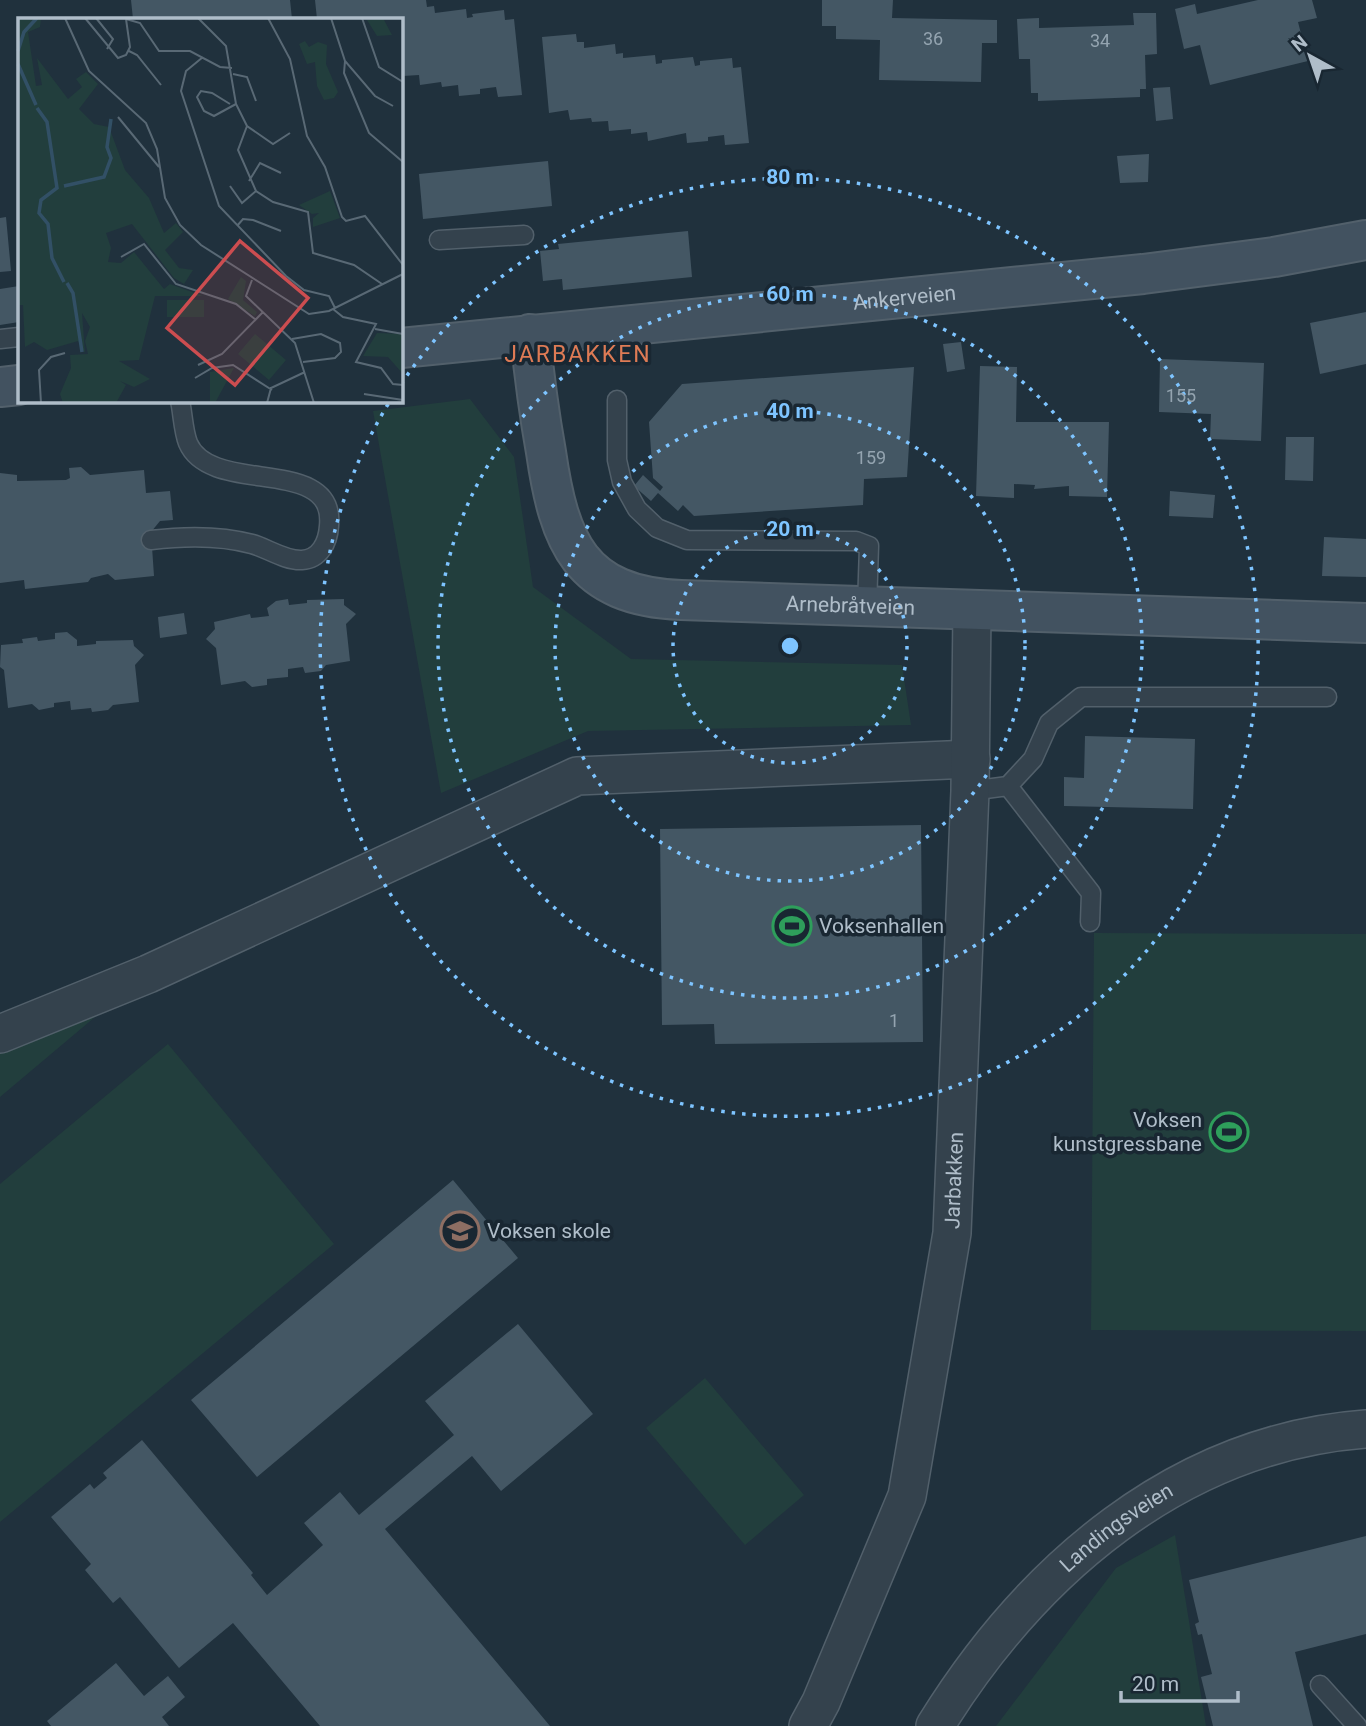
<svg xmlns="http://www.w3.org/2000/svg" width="1366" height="1726" font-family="Roboto,sans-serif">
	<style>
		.green { fill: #223e3d }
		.building { fill: #445764 }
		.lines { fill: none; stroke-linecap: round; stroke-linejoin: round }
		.lane-casing { stroke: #52606b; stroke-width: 21 }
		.street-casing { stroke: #52606b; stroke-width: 40 }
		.secondary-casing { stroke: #52606b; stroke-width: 42 }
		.lane { stroke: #34424d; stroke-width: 18 }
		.street { stroke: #34424d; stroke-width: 37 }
		.secondary { stroke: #425260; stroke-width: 38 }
		.ring { fill: none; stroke: #7ec4ff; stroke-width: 3.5; stroke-dasharray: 3.5 7 }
		.labels { text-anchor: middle; stroke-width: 7; stroke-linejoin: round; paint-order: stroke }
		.number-label { font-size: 18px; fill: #94a4b0 }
		.street-label { font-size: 21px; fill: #afbdc9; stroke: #192732 }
		.poi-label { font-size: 21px; fill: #afbdc9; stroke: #192732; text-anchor: start }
		.neighbourhood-label { font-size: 23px; letter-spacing: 2px; fill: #de7b55; stroke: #192732 }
		.inset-river { fill: none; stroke: #325066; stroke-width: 3.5 }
		.inset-road { fill: none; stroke: #596975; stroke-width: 2 }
		.view { fill: #cc4d50; fill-opacity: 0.15; stroke: #cc4d50; stroke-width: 3.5 }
		.inset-edge { fill: none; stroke: #afbdc9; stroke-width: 3.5 }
		.centre { fill: #7ec4ff; stroke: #192732; stroke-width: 3.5 }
		.ring-label { font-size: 21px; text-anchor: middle; font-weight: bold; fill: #7ec4ff; stroke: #192732; stroke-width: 7; stroke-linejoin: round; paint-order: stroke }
	</style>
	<rect width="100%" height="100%" fill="#20313d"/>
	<path class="green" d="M470,399l44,58 19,130 98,72 271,6 9,60 -323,6 -147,62 -68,-382z
		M1094,933l272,1v397l-275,-1z
		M114,1001l-114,96v-49z
		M168,1044l166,200 -334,278v-338z
		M705,1378l99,117 -59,50 -99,-117z
		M1175,1535l31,191h-210l120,-158z"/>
	<path class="building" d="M131,0h159l2,19h-159z
		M315,0h111l1,7 7,-1 1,7 31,-4 1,9 6,-1 -1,-3 32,-4 1,10 9,-1 8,76 -24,2 -2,-10 -16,2v5l-21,2 -1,-11 -16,2 -1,-5 -21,3 -1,-10 -16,1 -2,-4v-53h-84z
		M822,0h71l-1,18 105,2v23h-15l-1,39 -102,-2 1,-40 -44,-1v-13h-14z
		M1258,0h54l5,18 -19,4 10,39 -98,24 -10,-40 -16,4 -9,-40 20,-5 2,10z
		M1133,13h23l1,41 -12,1 1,34h-6v8l-102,4v-8h-7l-1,-34h-11l-2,-40 22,-1v10l95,-3z
		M576,34l1,8h7v6l31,-4 1,10 7,-1v5l32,-3 1,9 6,-1v-3l31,-3 2,9 5,-1v-4l32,-3 1,10 8,-1 8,76 -24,2 -1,-10 -16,2v4l-21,2 -1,-10 -38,8 -1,-9 -16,2v-5l-22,2 -1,-10 -16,1 -1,-4 -21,2 -2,-10 -19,3 -7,-76z
		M1170,87l3,32 -17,2 -3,-33z
		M1149,154l-1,28 -28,1 -3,-27z
		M548,161l4,45 -129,13 -4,-45z
		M6,217l5,54 -11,1v-54z
		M688,231l4,46 -129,13 -1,-11 -19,2 -3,-30 19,-2 -1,-5z
		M19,286v36l-19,3v-36z
		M1366,312v52l-46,10 -10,-51z
		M961,342l4,27 -18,3 -4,-28z
		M1160,359l104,4 -3,78 -51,-2 1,-25 -52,-2z
		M980,366l37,1 -1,55h93l-2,75 -38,-1v-10l-35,3 1,-4 -21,-1v14l-38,-2z
		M914,367l-7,110 -43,2 -1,26 -169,11 -11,-11 -5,6 -20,-18 -7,8 -17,-15 9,-11 17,16 3,-4 -10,-9 -4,-56 33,-38z
		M1286,437h28l-1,44 -28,-1z
		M81,467l9,8 54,-5 2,23 24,-2 3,29 -13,1 -9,11 3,44 -39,4 -7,-6 -17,4 -3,4 -63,7 -1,-9 -24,3v-110l17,2v6l49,-1 4,-2 -1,-10z
		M1170,491l45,4 -2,23 -44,-2z
		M1324,537l42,2v38l-44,-1z
		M288,599l1,6 18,-2v-3l37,-1v6l12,9 -10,10 4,37 -24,4 -5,6 -16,2 -2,-6 -15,2v8l-21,2v6l-15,2 -7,-6 -24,4 -5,-37 -10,-9 9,-10 -1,-7 36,-8 1,4 18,-2 -2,-8 9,-7z
		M184,613l3,21 -27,4 -2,-21z
		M67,632l10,8v6l19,-2v-3l37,-1 1,6 10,9 -9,10 4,37 -26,3 -5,5 -16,2 -1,-4 -20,2 -1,-9 -16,2v4l-15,3 -7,-6 -24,4 -4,-38 -4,-3 1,-22 22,-2 -1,-4 15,-2 1,4 17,-2v-6z
		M1085,736l110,3 -2,70 -129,-3v-29l20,1z
		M921,825l2,217 -208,2 -1,-20 -52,1 -2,-196z
		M453,1180l65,78 -261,219 -66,-77z
		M518,1324l75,90 -92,77 -29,-35 -87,73 165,197h-230l-87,-103 -54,45 -59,-71 -7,6 -28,-33 6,-6 -40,-47 39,-33 4,5 13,-11 -4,-5 39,-33 111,133 -2,2 16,20 56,-50 -19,-22 36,-31 19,23 95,-80 -29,-34z
		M1366,1536v98l-71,18 18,74h-100l-12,-49 11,-3 -10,-40 -4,1 -3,-11 4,-2 -10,-42z
		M116,1663l28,33 24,-20 17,21 -23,20 7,9h-118l-4,-5z"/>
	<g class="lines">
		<g class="lane-casing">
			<path id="lane" d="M439,240l85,-5
				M0,339l19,-2
				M617,400v60l5,22 15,27 20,19 30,12 169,1 13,5 -2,61
				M151,540c33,-4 68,-5 101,4 15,4 33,17 50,16 18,-1 26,-18 27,-34 7,-72 -118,-29 -141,-83 -5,-13 -5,-29 -8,-42
				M1008,786l25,-27 16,-36 32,-26h246
				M970,791l38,-5 83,107 -1,29
				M1320,1685l37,41"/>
		</g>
		<g class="street-casing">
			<g id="street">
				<path d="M0,1034l148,-60 429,-198 394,-17"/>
				<path id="s1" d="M808,1726l13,-24 86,-206 45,-263 18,-442 2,-181"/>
				<path id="s2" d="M935,1726c96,-155 242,-283 431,-297"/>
			</g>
		</g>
		<g class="secondary-casing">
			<g id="secondary">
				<path id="s3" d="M530,334c4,40 9,79 16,118 13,90 34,144 135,148l685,23"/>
				<path id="s4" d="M401,348l742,-74 131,-17 92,-17"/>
				<path d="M0,387l19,-2"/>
			</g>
		</g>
		<use href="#lane" class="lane"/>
		<use href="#street" class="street"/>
		<use href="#secondary" class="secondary"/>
	</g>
	<g class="ring">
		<circle cx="790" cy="646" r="117"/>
		<circle cx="790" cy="646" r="235"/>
		<circle cx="790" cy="646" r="352"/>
		<path d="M401 384A469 469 0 1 1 390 401"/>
	</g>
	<defs>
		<g id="stadium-ring" transform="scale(2.0125)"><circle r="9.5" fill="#192732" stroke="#2e9e5b" stroke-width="1.5"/><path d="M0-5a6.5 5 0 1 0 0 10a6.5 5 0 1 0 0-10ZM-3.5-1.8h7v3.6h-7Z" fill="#2e9e5b"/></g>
		<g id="school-ring" transform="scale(2.0125)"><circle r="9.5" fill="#192732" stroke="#8d6e63" stroke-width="1.5"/><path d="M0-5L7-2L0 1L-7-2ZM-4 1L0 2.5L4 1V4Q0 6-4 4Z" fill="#8d6e63"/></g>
	</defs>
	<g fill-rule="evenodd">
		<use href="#stadium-ring" x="792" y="926"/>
		<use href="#stadium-ring" x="1229" y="1132"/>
		<use href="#school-ring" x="460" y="1231"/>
	</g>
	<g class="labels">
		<g class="number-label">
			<text x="933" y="45">36</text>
			<text x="1100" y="47">34</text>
			<text x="1181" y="402">155</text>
			<text x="871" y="464">159</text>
			<text x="894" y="1027">1</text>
		</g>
		<g class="street-label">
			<text dy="7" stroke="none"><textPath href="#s4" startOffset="506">Ankerveien</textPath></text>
			<text dy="7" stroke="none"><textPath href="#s3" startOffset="514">Arnebråtveien</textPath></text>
			<text dy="7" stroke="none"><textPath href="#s1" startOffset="570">Jarbakken</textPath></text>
			<text dy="7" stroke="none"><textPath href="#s2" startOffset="271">Landingsveien</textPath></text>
		</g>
		<g class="poi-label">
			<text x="819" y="933">Voksenhallen</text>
			<text x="1202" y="1127" text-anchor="end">Voksen<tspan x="1202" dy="24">kunstgressbane</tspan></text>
			<text x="487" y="1238">Voksen skole</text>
		</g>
		<g class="neighbourhood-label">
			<text x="578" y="362">JARBAKKEN</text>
		</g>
	</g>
	<g transform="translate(18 18)">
		<rect width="385" height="385" fill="#20313d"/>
		<path d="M0,0h23l-1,9 -12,5 8,54 6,-1 -5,-27 31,41 14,-12 -6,-8 10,-7 12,12 -19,25 15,15 15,3 16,43 24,28 15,35 12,-10 7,9 -18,18 14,18 14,2 -9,14 -10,-6 -42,-54 -26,9 5,15 -3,14 13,1 13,-11 30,37 6,-5 33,12h-48l-16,64 -20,1 31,18 -16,8 -14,-6 6,4 -10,18h-53l-3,-9 11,-26 -1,-13 18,-1 -3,-13 5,-14 -8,-14 3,40 -7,-12 -31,9 -13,-8 -9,5 -2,-42h-5zM365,0l9,17 -15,1 -10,-16zM287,23l4,6 9,-5 9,3 -1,19 12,28 -4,6 -10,2 -7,-14 -2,-24 -8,2 -8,-20zM312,173l10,27 -27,9v-9l6,-5 -7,1 -13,-9zM223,259l5,4 -3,19 14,12 -2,4 -27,-17zM149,282h37v17h-37zM359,315l26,1v40l-15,-17 -25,-1zM237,316l31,26 -17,20 -31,-26zM216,350l-19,35h-5v-31z" fill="#223e3d"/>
		<path class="inset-river" d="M0,33l6,-19 13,-14M0,46l18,41M19,90l10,14 10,66 -16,12 -2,13 9,11 4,34 12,24M46,168l40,-9 7,-19 -4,-11 4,-28M49,265l6,10 9,59"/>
		<path class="inset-road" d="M47,0l24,53 57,52 11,26 8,49 15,27 21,20 108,69 20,-3 74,-37M67,0l33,40 8,-3 4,-8 -4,-28M78,0l17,21 -6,10M180,0l28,28 10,58 11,22 26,18 17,-11M250,0l22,41 17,77 18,31 17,50 4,4 19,-5 38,49M313,0l14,43 30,35 18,10M344,0l17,49 24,15M108,1l14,4 19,28h31l30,16 12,1M111,33l8,4 24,30M185,39l-17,14 -5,20 38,115 67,70 18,14 25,6 6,12M327,43l-1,12 25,60 34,29M215,56l14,3 9,24M212,86l-18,-11 -11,-2 -4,6 7,14 10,5 22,-12M100,99l41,50M229,108l-9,24 18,41 17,11 35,10 5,41 41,12 28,19M231,163l11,-18 21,10M212,168l12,17 14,-12M219,208l6,-7 10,1 28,11M103,239l23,-13 32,40 60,20 20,16M234,262l-6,16 49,47 19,60M315,291l10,8 33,7 -20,38 25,6 12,16 10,1M357,311l28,5M274,321l29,-5 19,9 1,9 -6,6 -32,4M180,347l24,-11 41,-42M177,360l17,-10 21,-3 39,25M346,376l39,6M23,385l-2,-33 12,-13 14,-4M249,385l4,-15 34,-16"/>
		<path class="view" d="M222,223l68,57 -73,87 -68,-57z"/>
		<rect width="385" height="385" class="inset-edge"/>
	</g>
	<circle cx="790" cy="646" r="10" class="centre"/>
	<g class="ring-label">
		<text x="790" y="184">80 m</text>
		<text x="790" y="301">60 m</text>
		<text x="790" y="418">40 m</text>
		<text x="790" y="536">20 m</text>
	</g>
	<g transform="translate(1310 56) rotate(320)" stroke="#192732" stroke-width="5" paint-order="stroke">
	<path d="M0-5L12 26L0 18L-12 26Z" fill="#afbdc9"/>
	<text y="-10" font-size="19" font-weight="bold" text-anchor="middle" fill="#afbdc9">N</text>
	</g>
	<path d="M1121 1691v10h117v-10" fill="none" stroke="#afbdc9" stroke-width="3.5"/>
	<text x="1132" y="1691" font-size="21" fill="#afbdc9" stroke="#192732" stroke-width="5" paint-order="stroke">20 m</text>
</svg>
